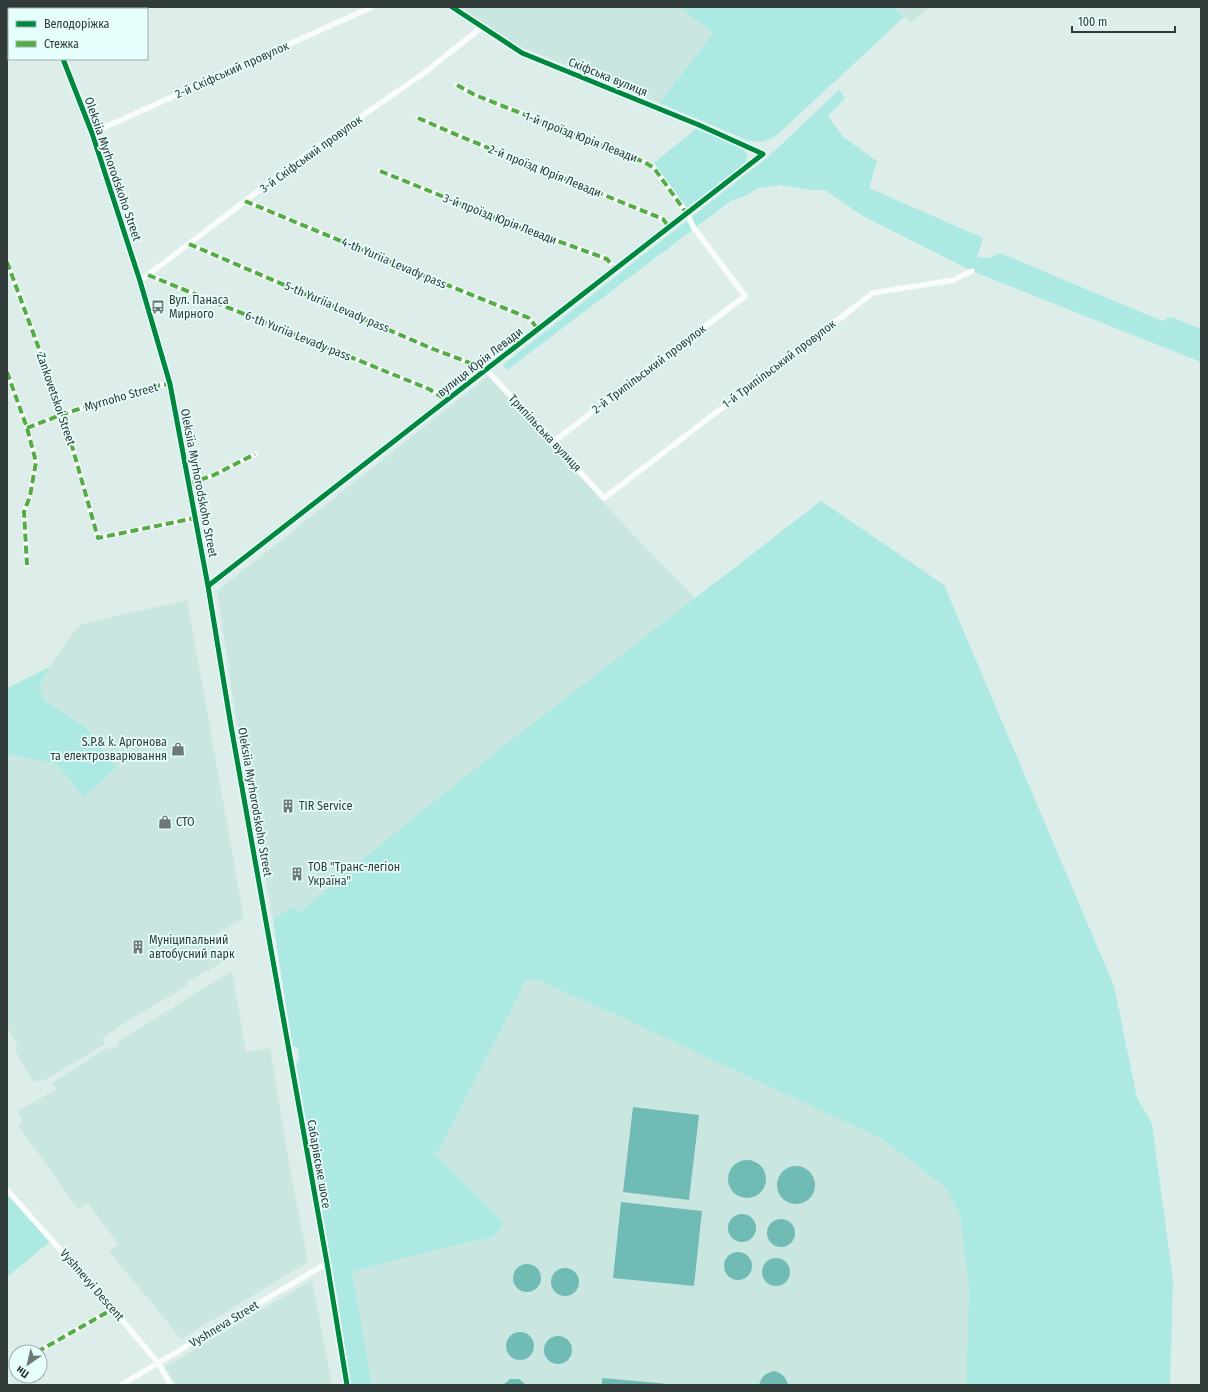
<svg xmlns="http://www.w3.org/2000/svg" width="1208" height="1392" font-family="'Fira Sans Condensed',sans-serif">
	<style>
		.built { fill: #cae6e1 }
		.green { fill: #abe9e2 }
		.water { fill: #70bcb5 }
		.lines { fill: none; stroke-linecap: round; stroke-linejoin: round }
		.street { stroke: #fafcfc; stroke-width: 5.5 }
		.secondary { stroke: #fafcfc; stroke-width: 8 }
		.quiet { stroke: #54ac46; stroke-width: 4; stroke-dasharray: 8 4; stroke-linecap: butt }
		.cycleway-casing { stroke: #e7fffc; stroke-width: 8 }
		.cycleway { stroke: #00873e; stroke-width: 5 }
		.labels { text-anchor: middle; stroke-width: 3.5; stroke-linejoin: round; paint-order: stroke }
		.street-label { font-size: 12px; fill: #303b3a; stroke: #e7fffc }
		.poi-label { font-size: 12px; fill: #303b3a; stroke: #e7fffc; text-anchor: start }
	</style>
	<rect width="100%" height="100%" fill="#dcedea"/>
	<path class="built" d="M460,7h219l34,26 -53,70 -141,-57z
		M894,7h36l-19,16z
		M488,376l137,150 71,73 -91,69 -306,245 -7,-7 -19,14 -36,-196 -20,-133z
		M187,600l57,318 -35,21 14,23 -36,20v4l-64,38 -21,15 3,5 -62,37h-8l-4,-2 -17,-31 4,-3 -11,-18v-273l50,10 27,32 13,-11 19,-17 -30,-40 -41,-27 -6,-14 11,-20 23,-34 9,-9z
		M232,971l14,81 24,-4 18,110 20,104 -127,77 -72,-88 9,-7 -30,-41 -10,6 -60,-84 5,-3 -6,-10 39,-23 -4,-6 55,-35 4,1 7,-4 1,-4z
		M527,979l11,1 87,39 257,120 63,48 15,28 9,74 -3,96h-594l-20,-113 75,-20 66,-15 11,-14 -71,-71h5z
		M312,1280l20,105h-157l-10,-18z"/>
	<path class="green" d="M679,7h215l10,10 -127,118c-10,7 -18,8 -30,5l-87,-37 53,-70z
		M839,90l6,8 -17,18 15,21 34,24 -8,27 114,50 -6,19 11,1 12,-5 162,68 9,-4 30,12v33l-229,-91 -109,-55 -38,-26h-13l-31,-5 -23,3 -13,8 -13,4 -225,170 -4,-5 264,-207z
		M697,128l45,20c5,5 6,9 3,15l-57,46 -34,-46z
		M821,501l123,84 170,401 23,112 15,26 21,157 -3,104h-204l3,-96 -9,-74 -15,-28 -63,-48 -257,-120 -87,-39 -11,-1 -89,173h-5l71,71 -11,14 -66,15 -75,20 20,113h-22l-11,-79 -43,-240 3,-8 -1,-9 -6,-4 -19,-125 19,-14 7,7 102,-85 109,-87z
		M50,667l-11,20 6,14 41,27 30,40 -32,29 -27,-33 -50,-10v-66z
		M7,1190l45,50 -45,37z"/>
	<path class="water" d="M633,1107l66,8 -10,85 -66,-8z
		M728 1179a19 19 0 1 1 38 0a19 19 0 1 1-38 0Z
		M777 1185a19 19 0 1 1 38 0a19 19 0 1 1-38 0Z
		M621,1202l81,9 -8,75 -81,-8z
		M728 1228a14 14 0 1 1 28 0a14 14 0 1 1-28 0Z
		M767 1233a14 14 0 1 1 28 0a14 14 0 1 1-28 0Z
		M724 1266a14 14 0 1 1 28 0a14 14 0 1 1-28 0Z
		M762 1272a14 14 0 1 1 28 0a14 14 0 1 1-28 0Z
		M513 1278a14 14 0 1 1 28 0a14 14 0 1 1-28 0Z
		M551 1282a14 14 0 1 1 28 0a14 14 0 1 1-28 0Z
		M506 1346a14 14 0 1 1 28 0a14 14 0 1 1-28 0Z
		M544 1350a14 14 0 1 1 28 0a14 14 0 1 1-28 0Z
		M774,1371c8,2 12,6 14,14h-29c2,-8 6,-12 15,-14z
		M602,1378l77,7h-77z
		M510,1379h9l7,6h-23z"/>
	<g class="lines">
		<path class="street" d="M38,7l1,2
			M49,9l5,-2
			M63,59l29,74 48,148 30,103 38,202 23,140 40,220
			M457,85l18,10 169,67 10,6 33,46 7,14 51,68 -192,146
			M418,118l46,20 199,81 6,8
			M92,133l280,-126
			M380,171l126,51 101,37 8,10
			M245,201l175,73 109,44 9,11
			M189,244l244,105 53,20 118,129 269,-205 80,-13 19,-9
			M7,262l56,152 35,124 97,-20
			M148,275l281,114 18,11
			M140,281l167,-127 117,-81 58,-46
			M7,372l20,56 9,34 -6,34 -6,16 3,53
			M27,428l36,-14 91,-28 16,-2
			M189,484l25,-9 41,-21
			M208,586l555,-432 -64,-29 -177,-72 -70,-46
			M7,1190l106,119 45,54 13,22
			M37,1352l76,-43
			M121,1385l206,-122"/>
		<path class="secondary" d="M271,946l56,317 20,122"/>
		<path class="quiet" d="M457,85l18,10 169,67 10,6 33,46
			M418,118l46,20 199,81 6,8
			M380,171l126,51 101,37 8,10
			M245,201l175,73 109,44 9,11
			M189,244l244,105 53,20
			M7,262l56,152 35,124 97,-20
			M148,275l281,114 18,11
			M7,372l20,56 9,34 -6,34 -6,16 3,53
			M27,428l36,-14 91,-28 16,-2
			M189,484l25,-9 41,-21
			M37,1352l76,-43"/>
		<g class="cycleway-casing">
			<path id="cycleway" d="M63,59l29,74 48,148 30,103 38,202 23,140 96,537 20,122
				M208,586l555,-432 -64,-29 -177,-72 -70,-46"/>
		</g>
		<use href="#cycleway" class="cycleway"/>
	</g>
	<defs>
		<g id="bus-bare" transform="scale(1.08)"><path d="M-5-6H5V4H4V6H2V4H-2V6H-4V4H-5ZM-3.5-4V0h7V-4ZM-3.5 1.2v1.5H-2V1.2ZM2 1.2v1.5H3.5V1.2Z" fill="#6c7978" stroke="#e7fffc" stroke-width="2.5" paint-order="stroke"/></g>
		<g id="shop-bare" transform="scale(1.08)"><path d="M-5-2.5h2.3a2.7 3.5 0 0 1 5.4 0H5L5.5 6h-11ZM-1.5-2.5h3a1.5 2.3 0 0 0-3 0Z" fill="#6c7978" stroke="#e7fffc" stroke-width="2.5" paint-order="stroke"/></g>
		<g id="building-bare" transform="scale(1.08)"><path d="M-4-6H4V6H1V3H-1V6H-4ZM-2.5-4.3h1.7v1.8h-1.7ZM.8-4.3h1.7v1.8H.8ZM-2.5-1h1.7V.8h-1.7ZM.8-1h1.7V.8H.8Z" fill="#6c7978" stroke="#e7fffc" stroke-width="2.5" paint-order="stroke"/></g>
	</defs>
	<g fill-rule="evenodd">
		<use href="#bus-bare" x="158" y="307"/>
		<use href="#shop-bare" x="178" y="749"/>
		<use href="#building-bare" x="288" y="806"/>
		<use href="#shop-bare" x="165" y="822"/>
		<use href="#building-bare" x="297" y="874"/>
		<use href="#building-bare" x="138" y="947"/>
	</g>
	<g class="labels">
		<g class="street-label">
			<text transform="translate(232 70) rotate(-24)" y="4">2-й Скіфський провулок</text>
			<text transform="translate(608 77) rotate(22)" y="4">Скіфська вулиця</text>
			<text transform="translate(581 137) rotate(21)" y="4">1-й проїзд Юрія Левади</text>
			<text transform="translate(311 154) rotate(-36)" y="4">3-й Скіфський провулок</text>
			<text transform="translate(113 169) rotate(71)" y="4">Oleksiia Myrhorodskoho Street</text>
			<text transform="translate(545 171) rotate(22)" y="4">2-й проїзд Юрія Левади</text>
			<text transform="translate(500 219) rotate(21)" y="4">3-й проїзд Юрія Левади</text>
			<text transform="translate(394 263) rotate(23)" y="4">4-th Yuriia Levady pass</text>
			<text transform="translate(337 307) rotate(23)" y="4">5-th Yuriia Levady pass</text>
			<text transform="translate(298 336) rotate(22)" y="4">6-th Yuriia Levady pass</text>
			<text transform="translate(480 362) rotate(-38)" y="4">вулиця Юрія Левади</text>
			<text transform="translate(779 364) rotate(-37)" y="4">1-й Трипільський провулок</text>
			<text transform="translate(649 369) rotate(-37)" y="4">2-й Трипільський провулок</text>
			<text transform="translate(121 397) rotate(-16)" y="4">Myrnoho Street</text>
			<text transform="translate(56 399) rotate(71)" y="4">Zankovetskoi Street</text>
			<text transform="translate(545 433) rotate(47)" y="4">Трипільська вулиця</text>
			<text transform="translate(199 483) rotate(79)" y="4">Oleksiia Myrhorodskoho Street</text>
			<text transform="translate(255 802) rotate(80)" y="4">Oleksiia Myrhorodskoho Street</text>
			<text transform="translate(319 1164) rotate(80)" y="4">Сабарівське шосе</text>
			<text transform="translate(92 1285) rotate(49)" y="4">Vyshnevyi Descent</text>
			<text transform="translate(224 1324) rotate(-31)" y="4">Vyshneva Street</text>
		</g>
		<g class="poi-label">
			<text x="169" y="304">Вул. Панаса<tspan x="169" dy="14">Мирного</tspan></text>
			<text x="167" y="746" text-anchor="end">S.P.&amp; k. Аргонова<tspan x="167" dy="14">та електрозварювання</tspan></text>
			<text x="299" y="810">TIR Service</text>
			<text x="176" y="826">СТО</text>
			<text x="308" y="871">ТОВ "Транс-легіон<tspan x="308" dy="14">Україна"</tspan></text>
			<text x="149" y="944">Муніципальний<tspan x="149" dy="14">автобусний парк</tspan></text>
		</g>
	</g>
	<rect width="1208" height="1392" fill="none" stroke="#303b3a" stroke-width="16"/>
	<rect x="8" y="8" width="140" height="52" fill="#e7fffc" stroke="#9eb1ae"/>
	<rect x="16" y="21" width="20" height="6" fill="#00873e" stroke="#9eb1ae"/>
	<text x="44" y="28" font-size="12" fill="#303b3a">Велодоріжка</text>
	<rect x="16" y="41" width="20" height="6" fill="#54ac46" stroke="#9eb1ae"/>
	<text x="44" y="48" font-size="12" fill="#303b3a">Стежка</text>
	<g transform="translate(28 1364) rotate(214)"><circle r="19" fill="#e7fffc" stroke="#9eb1ae"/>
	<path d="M0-3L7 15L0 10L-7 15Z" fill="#6c7978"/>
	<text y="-6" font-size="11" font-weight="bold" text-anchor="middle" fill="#303b3a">Пн</text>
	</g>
	<path d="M1072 26v6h103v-6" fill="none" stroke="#303b3a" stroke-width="2"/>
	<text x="1078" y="26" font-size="12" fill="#303b3a" stroke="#e7fffc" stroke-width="3" paint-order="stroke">100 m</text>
</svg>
